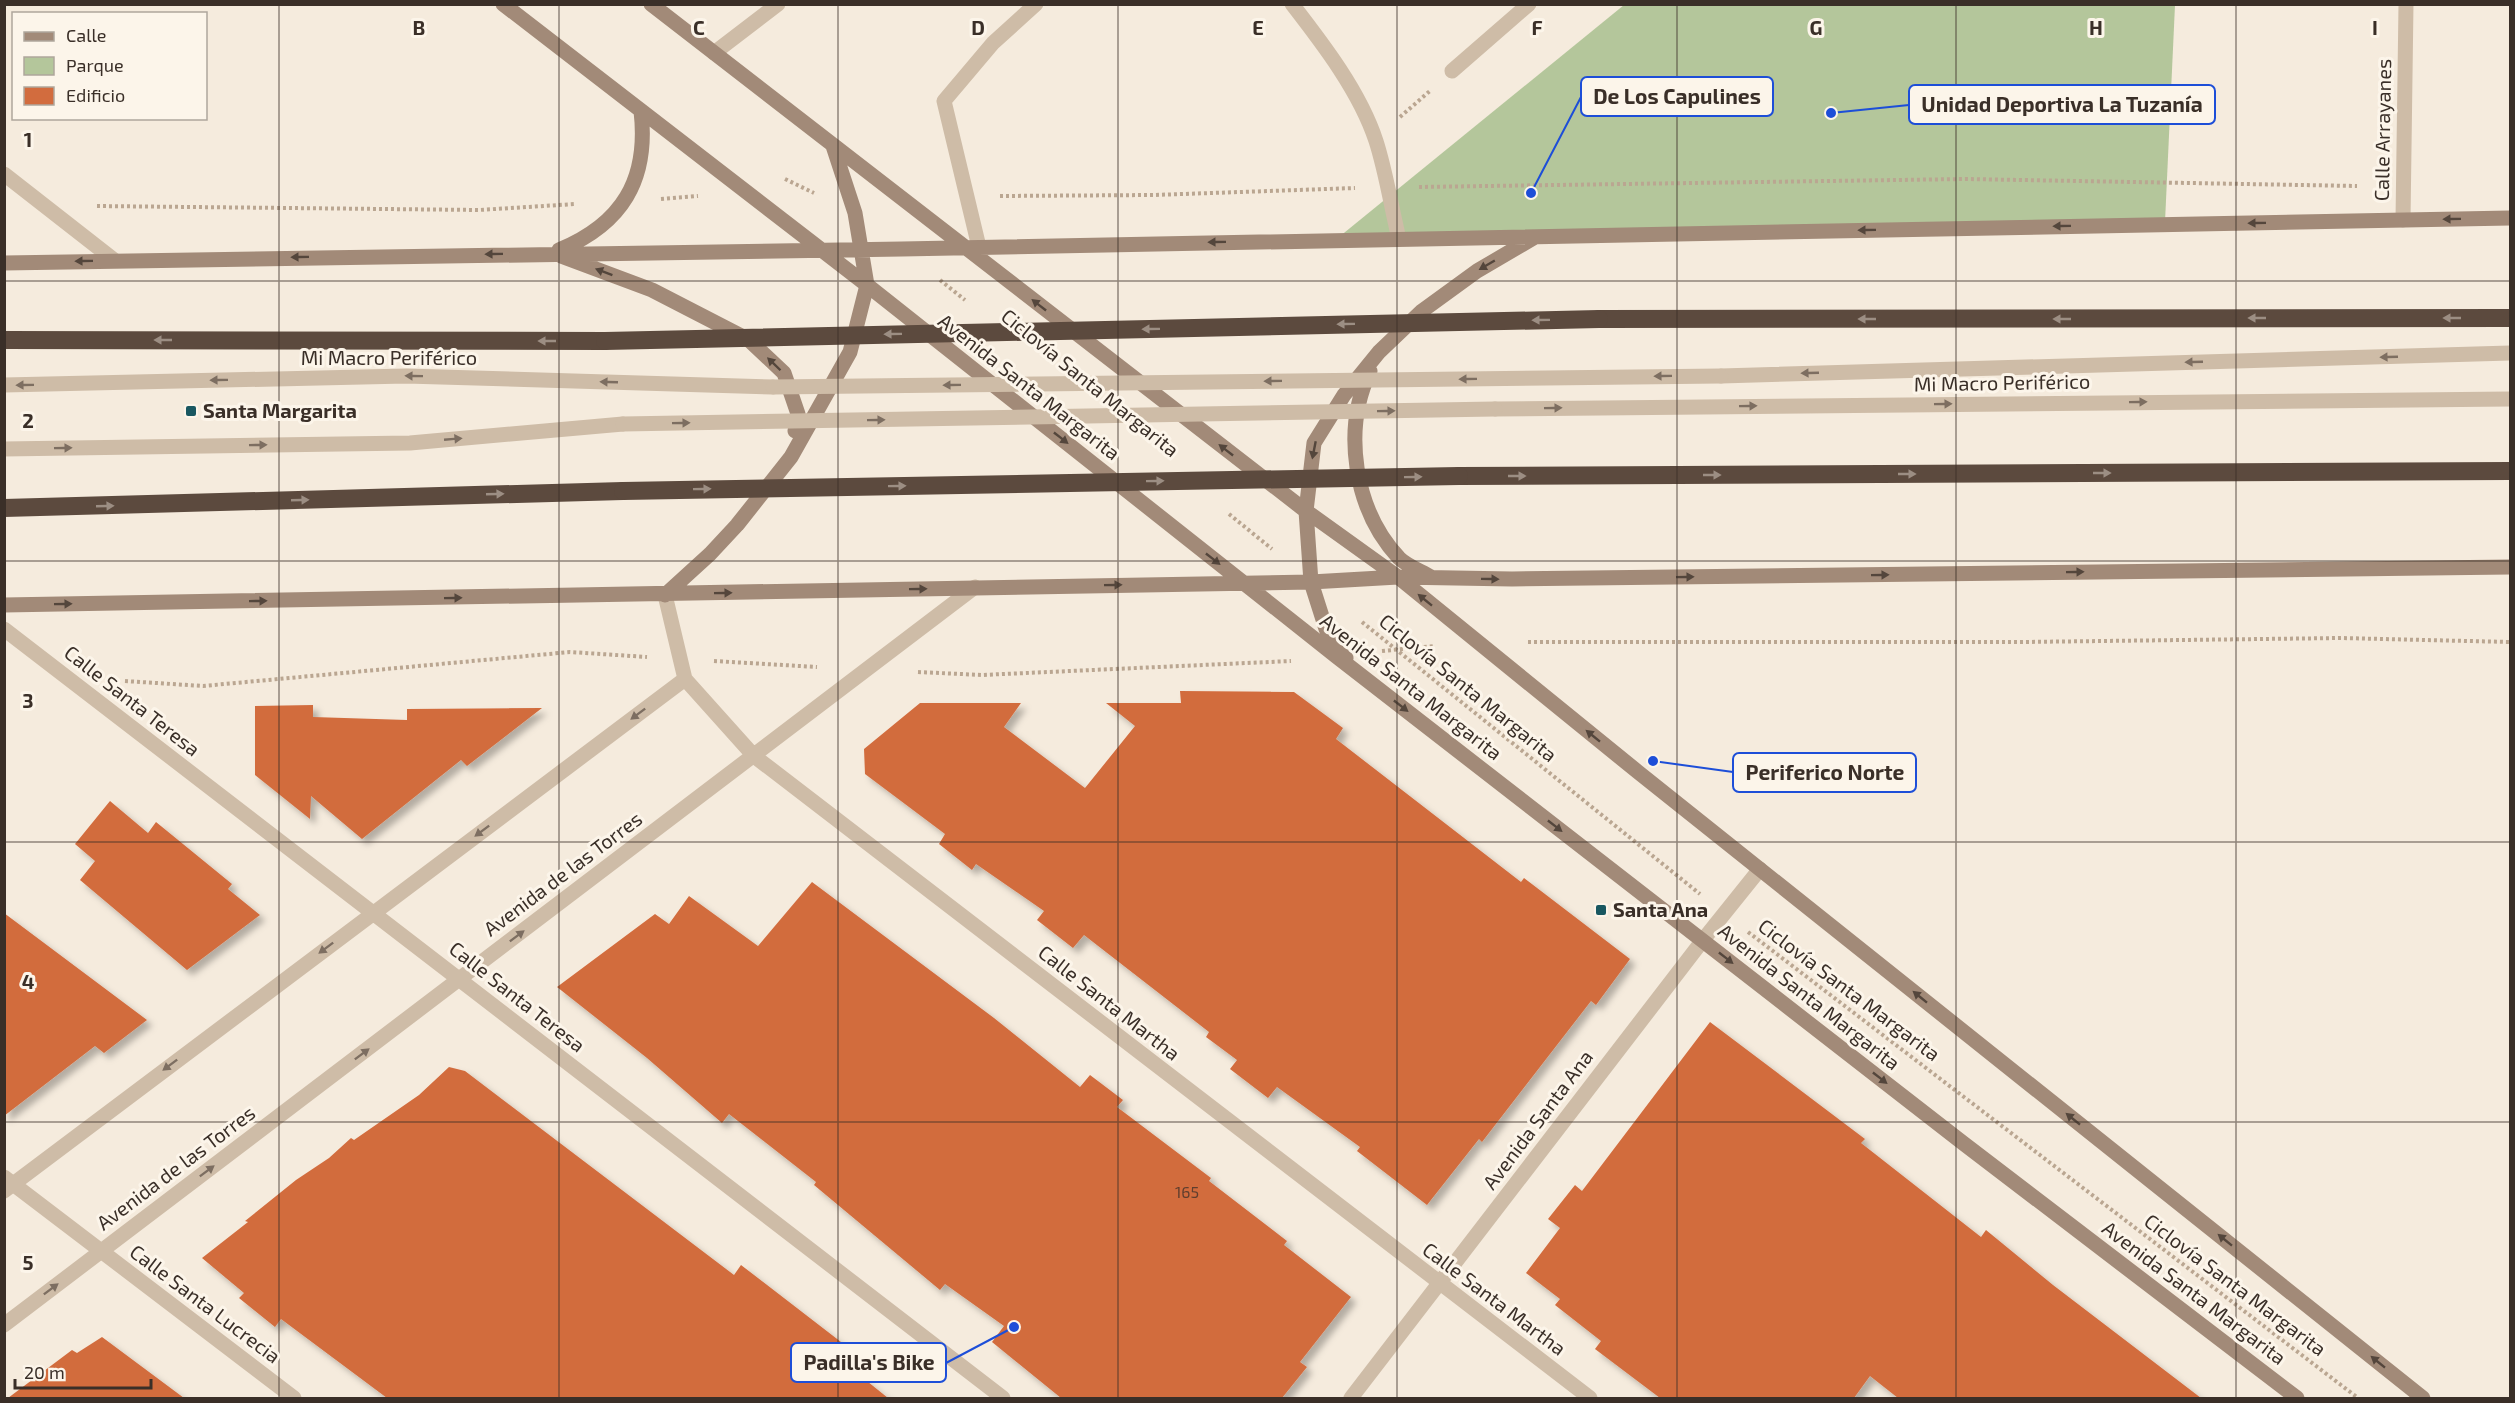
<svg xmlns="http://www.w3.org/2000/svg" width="2515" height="1403" font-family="'Exo 2',sans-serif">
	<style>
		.green { fill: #b4c69b }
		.building { fill: #d26c3e; filter: url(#shadow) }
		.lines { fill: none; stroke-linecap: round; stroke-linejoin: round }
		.path { stroke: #baa691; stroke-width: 4; stroke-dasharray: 3 3; stroke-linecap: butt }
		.lane { stroke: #cebca7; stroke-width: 15 }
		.street { stroke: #cebca7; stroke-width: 15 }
		.secondary { stroke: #a28a78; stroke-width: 15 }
		.highway { stroke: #5c4a3e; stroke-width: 18 }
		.lane-bridge { stroke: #cebca7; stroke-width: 15 }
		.highway-bridge { stroke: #5c4a3e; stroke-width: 18 }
		.oneway { fill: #54463c }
		.oneway2 { fill: #9c8e83 }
		.oneway3 { fill: #7d6e61 }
		.grid { fill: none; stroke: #3a2f28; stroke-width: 1.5; stroke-opacity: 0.55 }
		.poi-dot { fill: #195760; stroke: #fcf5ea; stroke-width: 2 }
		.labels { text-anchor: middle; stroke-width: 6; stroke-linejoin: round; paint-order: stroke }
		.number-label { font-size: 16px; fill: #603e2e }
		.street-label { font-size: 20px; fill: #3a2f28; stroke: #fcf5ea }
		.poi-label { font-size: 20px; font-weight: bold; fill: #3a2f28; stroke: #fcf5ea; text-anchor: start }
		.grid-label { font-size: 20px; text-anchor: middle; font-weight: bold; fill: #3a2f28; stroke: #fcf5ea; stroke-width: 6; stroke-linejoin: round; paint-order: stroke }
		.leader { fill: none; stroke: #1d4ed8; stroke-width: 2 }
		.callout-dot { fill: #1d4ed8; stroke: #fcf5ea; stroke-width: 2 }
		.callout { fill: #fcf5ea; stroke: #1d4ed8; stroke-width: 2 }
		.callout-label { font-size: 21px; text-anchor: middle; font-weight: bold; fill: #3a2f28 }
	</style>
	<defs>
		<filter id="shadow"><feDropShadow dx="5.5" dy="5.5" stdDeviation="3" flood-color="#0004"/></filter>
	</defs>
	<rect width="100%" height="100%" fill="#f5ebdd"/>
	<path class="green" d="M1624,5h551l-10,217 -826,15z"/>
	<path class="building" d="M1180,691l114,1 49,36 -7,11 185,143 3,-4 106,81 -34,46 -5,-4 -109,141 -3,-3 -52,66 -70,-54 3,-4 -83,-60 -9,11 -38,-29 7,-9 -31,-23 3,-5 -125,-97 -11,13 -36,-28 7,-9 -68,-47 -4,6 -33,-26 6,-10 -80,-60 -1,-25 56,-46h101l-17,24 81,61 50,-62 -29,-23h75z
		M313,705v12l94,3v-11l135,-1 -75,58 -6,-6 -99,79 -51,-43 -1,23 -55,-44v-69z
		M110,801l38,32 8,-11 76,62 -4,5 32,26 -73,55 -107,-90 15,-19 -20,-17z
		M812,882l182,136 86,69 10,-12 33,25 -6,7 94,71 -2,3 78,60 -3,4 67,52 -51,65 7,5 -25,31h-221l-69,-56 12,-16 -59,-42 -5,6 -126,-105 2,-3 -87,-68 -7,9 -75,-65 -90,-71 98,-73 14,10 20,-28 69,50z
		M4,913l143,107 -43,33 -9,-7 -91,70z
		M1710,1022l155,117 -4,4 120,94 5,-7 67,55 148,113h-303l-28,-22 -16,22h-194l-65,-49 6,-8 -46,-36 5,-6 -34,-26 34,-45 -12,-9 27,-34 7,6z
		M449,1067l16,4 269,204 7,-10 100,77 -9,11 56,45h-501l-106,-79 -6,8 -36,-29 5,-5 -42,-35 46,-36 -3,-1 51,-41 33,-22 22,-20 3,2 65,-45z
		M102,1337l82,61h-176l64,-48 5,3z"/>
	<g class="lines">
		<path class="path" d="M1400,117l31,-27
			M785,179l29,14
			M1419,187l546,-8 392,7
			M1000,196l154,-1 201,-7
			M661,199l37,-3
			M97,206l382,4 96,-6
			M940,280l25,20
			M1229,514l43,35
			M1362,622l338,272
			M1528,642h495l318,-4 169,4
			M1382,651l52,-5
			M714,661l103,6
			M918,672l64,3 309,-14
			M125,681l78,5 367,-34 77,5
			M1748,932l610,466"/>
		<path class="lane" d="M1721,376l789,-23
			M4,385l402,-9 367,11
			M1495,409l1015,-10
			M4,449l406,-6 213,-19"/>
		<path class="street" d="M1292,4c31,40 68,88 84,137 10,31 15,65 23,98
			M714,53l64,-49
			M1452,71l77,-67
			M4,174l110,86
			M2403,220l3,-216
			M979,247l-35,-146 49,-58 43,-39
			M665,595l20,84 69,77 836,642
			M4,629l999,769
			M4,1177l290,221
			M4,1191l681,-512
			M4,1325l971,-738
			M1351,1398l352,-458 57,-71"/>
		<path class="secondary" d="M503,4l364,281 469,371 627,487 334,255
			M651,4l655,507 92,66 240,195 785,626
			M559,250c63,-26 90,-70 82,-139
			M561,256l91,34 97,50 35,33 14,41 -3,17
			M4,263l898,-14 1608,-31
			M1370,371c-28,59 -16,139 29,187 8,8 22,13 32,19
			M665,595l45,-41 27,-29 54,-68 59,-105 17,-67 -12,-72 -22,-67
			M4,605l1307,-23 87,-5 114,2 998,-12
			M1346,658l-20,-29 -15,-47 -5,-71 8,-68 30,-48 35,-43 43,-41 55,-40 58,-34"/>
		<path class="highway" d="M1599,319l911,-1
			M4,340l601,1
			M1459,476l1051,-5
			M4,508l619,-17"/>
		<path class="lane-bridge" d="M773,387l948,-11
			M623,424l872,-15"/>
		<path class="highway-bridge" d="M605,341l994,-22
			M623,491l836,-15"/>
	</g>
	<defs><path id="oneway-solid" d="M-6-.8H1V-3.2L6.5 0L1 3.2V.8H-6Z" transform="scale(1.5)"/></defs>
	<g class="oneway">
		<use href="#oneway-solid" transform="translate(2452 219) rotate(179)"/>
		<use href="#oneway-solid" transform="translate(2257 223) rotate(179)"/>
		<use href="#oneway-solid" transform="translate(2062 226) rotate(179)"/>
		<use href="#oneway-solid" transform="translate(1867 230) rotate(179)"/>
		<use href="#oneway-solid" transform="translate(1217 242) rotate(179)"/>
		<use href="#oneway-solid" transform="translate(494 254) rotate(179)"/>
		<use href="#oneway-solid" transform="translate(300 257) rotate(179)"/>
		<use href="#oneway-solid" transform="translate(84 261) rotate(179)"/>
		<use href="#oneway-solid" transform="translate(1487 265) rotate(150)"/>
		<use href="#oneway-solid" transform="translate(604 272) rotate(-159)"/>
		<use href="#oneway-solid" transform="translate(1039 305) rotate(-142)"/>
		<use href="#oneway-solid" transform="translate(774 364) rotate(-136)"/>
		<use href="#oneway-solid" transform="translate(1061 438) rotate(38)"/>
		<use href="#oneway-solid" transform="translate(1226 450) rotate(-142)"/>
		<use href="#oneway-solid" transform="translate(1314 450) rotate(101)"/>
		<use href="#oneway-solid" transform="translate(1213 559) rotate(38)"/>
		<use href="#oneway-solid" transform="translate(2075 572) rotate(-1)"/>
		<use href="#oneway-solid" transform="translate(1880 575) rotate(-1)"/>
		<use href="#oneway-solid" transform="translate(1685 577) rotate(-1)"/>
		<use href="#oneway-solid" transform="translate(1490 579) rotate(1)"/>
		<use href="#oneway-solid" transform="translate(1113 585) rotate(-1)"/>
		<use href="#oneway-solid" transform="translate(918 589) rotate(-1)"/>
		<use href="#oneway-solid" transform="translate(723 593) rotate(-1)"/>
		<use href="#oneway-solid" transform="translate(453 598) rotate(-1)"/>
		<use href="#oneway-solid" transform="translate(1425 600) rotate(-141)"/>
		<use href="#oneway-solid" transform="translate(258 601) rotate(-1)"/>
		<use href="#oneway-solid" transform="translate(63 604) rotate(-1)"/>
		<use href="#oneway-solid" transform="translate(1401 706) rotate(38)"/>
		<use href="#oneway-solid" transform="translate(1593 736) rotate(-141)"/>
		<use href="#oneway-solid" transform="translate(1555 826) rotate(38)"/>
		<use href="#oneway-solid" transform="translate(1726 958) rotate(38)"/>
		<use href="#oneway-solid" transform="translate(1920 997) rotate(-141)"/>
		<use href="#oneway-solid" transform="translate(1880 1078) rotate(38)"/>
		<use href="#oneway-solid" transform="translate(2073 1119) rotate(-141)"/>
		<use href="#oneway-solid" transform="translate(2225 1240) rotate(-141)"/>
		<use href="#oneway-solid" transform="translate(2378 1362) rotate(-141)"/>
	</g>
	<g class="oneway2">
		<use href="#oneway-solid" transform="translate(2257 318) rotate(180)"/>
		<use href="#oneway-solid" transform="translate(2452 318) rotate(180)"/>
		<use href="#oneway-solid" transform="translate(1867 319) rotate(180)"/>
		<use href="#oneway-solid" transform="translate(2062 319) rotate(180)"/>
		<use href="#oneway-solid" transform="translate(1541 320) rotate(179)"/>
		<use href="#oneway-solid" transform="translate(1346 324) rotate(179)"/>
		<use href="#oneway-solid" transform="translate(1151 329) rotate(179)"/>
		<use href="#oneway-solid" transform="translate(893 334) rotate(179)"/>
		<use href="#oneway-solid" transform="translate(163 340) rotate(-180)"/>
		<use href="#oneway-solid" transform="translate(547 341) rotate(-180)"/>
		<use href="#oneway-solid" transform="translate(2102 473)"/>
		<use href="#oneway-solid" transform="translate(1907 474)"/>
		<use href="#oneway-solid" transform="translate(1712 475)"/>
		<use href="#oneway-solid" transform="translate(1517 476)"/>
		<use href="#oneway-solid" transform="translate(1413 477) rotate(-1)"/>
		<use href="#oneway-solid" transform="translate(1155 481) rotate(-1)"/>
		<use href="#oneway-solid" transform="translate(897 486) rotate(-1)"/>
		<use href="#oneway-solid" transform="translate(702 489) rotate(-1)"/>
		<use href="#oneway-solid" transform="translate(495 494) rotate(-2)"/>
		<use href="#oneway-solid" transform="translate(300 500) rotate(-2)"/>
		<use href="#oneway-solid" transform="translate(105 506) rotate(-2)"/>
	</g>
	<g class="oneway3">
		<use href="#oneway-solid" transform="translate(2389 357) rotate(178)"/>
		<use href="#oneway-solid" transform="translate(2194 362) rotate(178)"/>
		<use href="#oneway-solid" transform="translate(1810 373) rotate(178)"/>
		<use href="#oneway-solid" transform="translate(414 376) rotate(-179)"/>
		<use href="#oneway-solid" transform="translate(1663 376) rotate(179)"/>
		<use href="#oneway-solid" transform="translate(1468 379) rotate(179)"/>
		<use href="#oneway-solid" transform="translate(219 380) rotate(179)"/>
		<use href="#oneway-solid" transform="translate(1273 381) rotate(179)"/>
		<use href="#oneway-solid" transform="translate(609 382) rotate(-178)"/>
		<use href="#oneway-solid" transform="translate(25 385) rotate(179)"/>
		<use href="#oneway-solid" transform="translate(952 385) rotate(179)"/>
		<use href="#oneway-solid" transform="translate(2138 402) rotate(-1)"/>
		<use href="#oneway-solid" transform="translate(1943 404) rotate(-1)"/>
		<use href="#oneway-solid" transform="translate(1748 406) rotate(-1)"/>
		<use href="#oneway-solid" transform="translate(1553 408) rotate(-1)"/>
		<use href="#oneway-solid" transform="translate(1386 411) rotate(-1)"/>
		<use href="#oneway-solid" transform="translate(876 420) rotate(-1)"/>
		<use href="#oneway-solid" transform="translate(681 423) rotate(-1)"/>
		<use href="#oneway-solid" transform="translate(453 439) rotate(-5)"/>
		<use href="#oneway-solid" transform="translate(258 445) rotate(-1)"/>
		<use href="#oneway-solid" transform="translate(63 448) rotate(-1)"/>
		<use href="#oneway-solid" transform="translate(638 714) rotate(143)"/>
		<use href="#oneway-solid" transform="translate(482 831) rotate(143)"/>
		<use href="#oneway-solid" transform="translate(517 936) rotate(-37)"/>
		<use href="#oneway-solid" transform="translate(326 948) rotate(143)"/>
		<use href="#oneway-solid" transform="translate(362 1054) rotate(-37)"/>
		<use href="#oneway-solid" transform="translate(170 1065) rotate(143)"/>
		<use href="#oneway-solid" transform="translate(207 1171) rotate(-37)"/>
		<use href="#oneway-solid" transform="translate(51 1289) rotate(-37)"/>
	</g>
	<path class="grid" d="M279,4v1394M559,4v1394M838,4v1394M1118,4v1394M1397,4v1394M1677,4v1394M1956,4v1394M2236,4v1394M4,281h2506M4,561h2506M4,842h2506M4,1122h2506"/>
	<g class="poi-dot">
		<rect x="185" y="405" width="12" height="12" rx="3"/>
		<rect x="1595" y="904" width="12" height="12" rx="3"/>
	</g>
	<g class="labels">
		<g class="number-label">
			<text x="1187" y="1198">165</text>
		</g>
		<g class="street-label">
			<text transform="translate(2383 130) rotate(-89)" y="7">Calle Arrayanes</text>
			<text x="389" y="365">Mi Macro Periférico</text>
			<text transform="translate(1090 383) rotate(39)" y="7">Ciclovía Santa Margarita</text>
			<text transform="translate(2002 383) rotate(-1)" y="7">Mi Macro Periférico</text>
			<text transform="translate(1029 387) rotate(38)" y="7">Avenida Santa Margarita</text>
			<text transform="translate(1411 687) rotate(38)" y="7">Avenida Santa Margarita</text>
			<text transform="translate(1468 688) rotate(39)" y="7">Ciclovía Santa Margarita</text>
			<text transform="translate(132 701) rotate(38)" y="7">Calle Santa Teresa</text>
			<text transform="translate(563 874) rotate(-37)" y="7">Avenida de las Torres</text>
			<text transform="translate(1849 990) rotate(37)" y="7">Ciclovía Santa Margarita</text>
			<text transform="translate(517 997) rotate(38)" y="7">Calle Santa Teresa</text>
			<text transform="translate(1809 997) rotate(38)" y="7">Avenida Santa Margarita</text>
			<text transform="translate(1109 1003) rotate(38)" y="7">Calle Santa Martha</text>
			<text transform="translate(1538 1120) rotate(-53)" y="7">Avenida Santa Ana</text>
			<text transform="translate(176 1168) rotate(-37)" y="7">Avenida de las Torres</text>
			<text transform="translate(2235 1285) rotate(37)" y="7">Ciclovía Santa Margarita</text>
			<text transform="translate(2194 1293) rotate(37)" y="7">Avenida Santa Margarita</text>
			<text transform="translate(1494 1299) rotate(37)" y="7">Calle Santa Martha</text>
			<text transform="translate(205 1304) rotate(37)" y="7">Calle Santa Lucrecia</text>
		</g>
		<g class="poi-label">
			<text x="203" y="418">Santa Margarita</text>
			<text x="1613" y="917">Santa Ana</text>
		</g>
	</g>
	<g class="grid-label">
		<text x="419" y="35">B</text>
		<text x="699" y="35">C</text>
		<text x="978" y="35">D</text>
		<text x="1258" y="35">E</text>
		<text x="1537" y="35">F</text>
		<text x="1816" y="35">G</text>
		<text x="2096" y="35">H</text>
		<text x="2375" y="35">I</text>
		<text x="28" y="147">1</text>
		<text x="28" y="428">2</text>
		<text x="28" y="708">3</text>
		<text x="28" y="989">4</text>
		<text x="28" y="1270">5</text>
	</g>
	<path class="leader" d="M1531 193L1581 97M1831 113L1909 105M1653 761L1733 772M1014 1327L946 1363"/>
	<g class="callout-dot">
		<circle cx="1531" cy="193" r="6"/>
		<circle cx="1831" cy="113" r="6"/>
		<circle cx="1653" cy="761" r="6"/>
		<circle cx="1014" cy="1327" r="6"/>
	</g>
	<g class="callout">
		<rect x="1581" y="77" width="192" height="39" rx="6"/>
		<rect x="1909" y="85" width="306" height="39" rx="6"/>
		<rect x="1733" y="753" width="183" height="39" rx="6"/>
		<rect x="791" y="1343" width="155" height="39" rx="6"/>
	</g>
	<g class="callout-label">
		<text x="1677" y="104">De Los Capulines</text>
		<text x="2062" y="112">Unidad Deportiva La Tuzanía</text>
		<text x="1825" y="780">Periferico Norte</text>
		<text x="869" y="1370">Padilla's Bike</text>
	</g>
	<rect width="2515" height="1403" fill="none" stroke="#3a2f28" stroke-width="12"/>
	<rect x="12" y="12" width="195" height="108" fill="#fcf5ea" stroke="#aea69c" stroke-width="1.5"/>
	<rect x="24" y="32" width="30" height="9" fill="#a28a78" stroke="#aea69c" stroke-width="1.5"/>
	<text x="66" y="42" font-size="18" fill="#3a2f28">Calle</text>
	<rect x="24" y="57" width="30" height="18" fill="#b4c69b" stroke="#aea69c" stroke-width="1.5"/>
	<text x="66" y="72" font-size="18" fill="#3a2f28">Parque</text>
	<rect x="24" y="87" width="30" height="18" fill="#d26c3e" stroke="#aea69c" stroke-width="1.5"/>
	<text x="66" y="102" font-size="18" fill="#3a2f28">Edificio</text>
	<path d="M15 1379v9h136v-9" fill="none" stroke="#3a2f28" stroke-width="3"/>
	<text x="24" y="1379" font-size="18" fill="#3a2f28" stroke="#fcf5ea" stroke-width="4.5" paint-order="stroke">20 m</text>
</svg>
